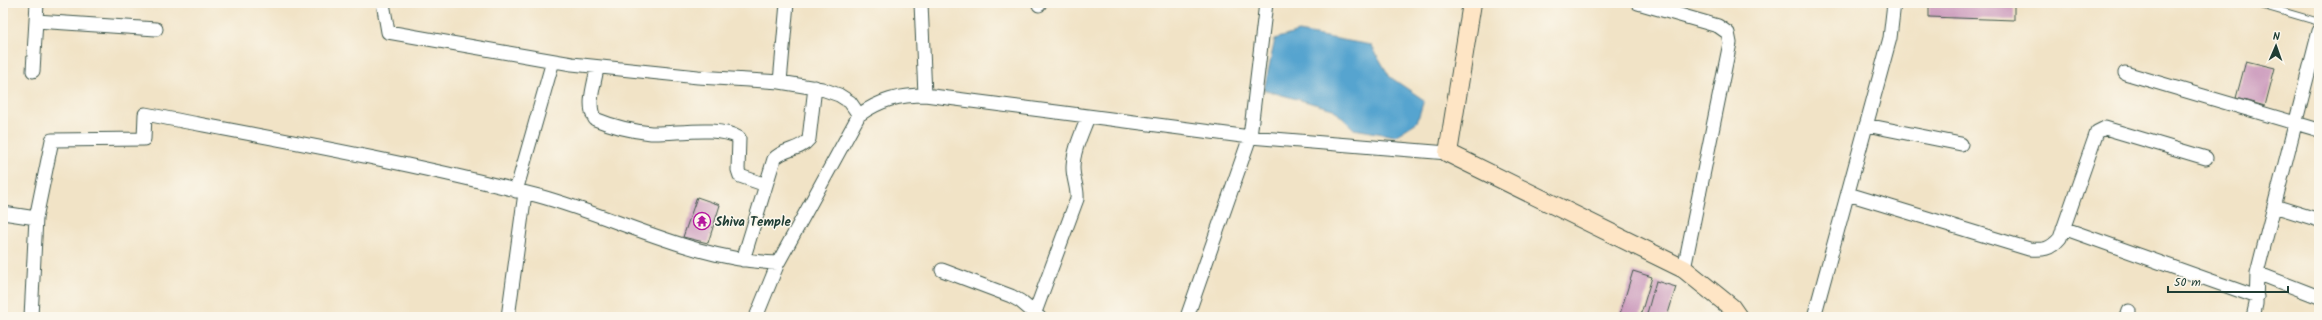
<svg xmlns="http://www.w3.org/2000/svg" width="2322" height="320" font-family="Kalam,sans-serif">
	<style>
		.water { fill: #56a4cf; stroke: #3a7082 }
		.building { fill: #cc9bbd }
		.lines { fill: none; stroke-linecap: round; stroke-linejoin: round }
		.service-casing { stroke: #3e564a; stroke-width: 8 }
		.minor-casing { stroke: #3e564a; stroke-width: 15 }
		.secondary-casing { stroke: #3e564a; stroke-width: 20 }
		.service { stroke: #fff; stroke-width: 6 }
		.minor { stroke: #fff; stroke-width: 13 }
		.secondary { stroke: #fee5c5; stroke-width: 18 }
		.labels { text-anchor: middle; stroke-width: 3; stroke-linejoin: round; paint-order: stroke }
		.poi-label { font-size: 13px; font-weight: bold; fill: #1f3d34; stroke: #fbf7ec; text-anchor: start }
	</style>
	<rect width="100%" height="100%" fill="#fbf7ec"/>
	<filter id="ink" filterUnits="userSpaceOnUse"><feTurbulence type="fractalNoise" baseFrequency=".025" numOctaves="2"/><feDisplacementMap in="SourceGraphic" scale="8" xChannelSelector="R" yChannelSelector="G"/><feConvolveMatrix kernelMatrix="1 2 1 2 8 2 1 2 1" color-interpolation-filters="sRGB"/></filter>
	<filter id="wash" filterUnits="userSpaceOnUse"><feTurbulence type="fractalNoise" baseFrequency=".012" numOctaves="4" result="noise"/><feDisplacementMap in="SourceGraphic" scale="16" xChannelSelector="R" yChannelSelector="G"/><feGaussianBlur stdDeviation="0.9" result="paint"/><feColorMatrix in="noise" values="0 0 0 0 0 0 0 0 0 0 0 0 0 0 0 0 0 1.4 0 .05"/><feComposite in="paint" operator="in"/></filter>
	<g filter="url(#wash)">
		<rect width="100%" height="100%" fill="#f1e3c6"/>
		<path class="water" d="M1298,32l73,13 19,32 34,23 -7,22 -22,14 -41,-7 -21,-20 -69,-19 11,-51z"/>
		<g id="blocks">
			<path class="building" d="M1929,3h85v17l-85,-3z
				M2246,61l29,7 -10,38 -29,-8z
				M697,197l23,8 -12,38 -25,-6z
				M1633,271l19,6 -12,40h-21z
				M1656,281l20,6 -9,30h-21z"/>
		</g>
	</g>
	<g filter="url(#ink)">
		<use href="#blocks" fill-opacity="0" stroke="#3e564a" stroke-width="1"/>
		<g class="lines">
			<g class="service-casing">
				<path id="service" d="M2254,3l65,19"/>
			</g>
			<g class="minor-casing">
				<path id="minor" d="M383,3l5,29 184,32 126,13 82,5 42,7 17,6 11,7 9,13
					M921,3l4,92
					M1638,3l80,23 10,7 2,10 -46,226
					M1039,5l1,-2
					M36,21l120,8
					M597,68c-2,15 -11,37 -2,51 17,7 37,12 56,14 24,1 68,-8 88,5l-1,32 2,6 26,9
					M33,71l4,-68
					M2125,73l194,57
					M780,82l7,-79
					M1866,125l95,19
					M516,191l37,-130
					M1848,194l181,55c14,1 21,1 31,-11l37,-106 8,-4 101,30
					M2274,206l45,14
					M3,213l33,5 16,-78 92,-1 1,-25c132,25 264,48 394,82 80,22 155,64 239,67
					M2063,228l194,69
					M743,260l31,-101c10,-11 26,-8 35,-20l6,-52
					M942,270l69,26 9,5 19,16
					M2257,273l62,24
					M1034,315l43,-116c1,-11 -4,-20 -4,-31 0,-17 9,-35 15,-51
					M31,317l5,-99
					M508,317l17,-124
					M756,317l22,-54 81,-148c21,-15 40,-20 66,-20l325,42 198,16
					M1187,317l63,-180 16,-134
					M1814,317l76,-279 4,-35
					M2127,317l2,-6
					M2253,317l3,-13 1,-31 62,-242"/>
			</g>
			<g class="secondary-casing">
				<path id="secondary" d="M1472,3l-24,150 236,116 47,38 7,10"/>
			</g>
			<use href="#service" class="service"/>
			<use href="#minor" class="minor"/>
			<use href="#secondary" class="secondary"/>
		</g>
	</g>
	<defs>
		<g id="temple-ring" transform="scale(0.9)"><circle r="9.5" fill="#fbf7ec" stroke="#b5179e" stroke-width="1.5"/><path d="M0-6L5-2H3V0L6.5 2.5H4V6H1.5V3h-3V6H-4V2.5H-6.5L-3 0V-2H-5Z" fill="#b5179e"/></g>
	</defs>
	<g fill-rule="evenodd">
		<use href="#temple-ring" x="702" y="221"/>
	</g>
	<g class="labels">
		<g class="poi-label">
			<text x="715" y="226">Shiva Temple</text>
		</g>
	</g>
	<rect width="2322" height="320" fill="none" stroke="#fbf7ec" stroke-width="16"/>
	<g transform="translate(2276 46) rotate(2)" stroke="#fbf7ec" stroke-width="3" paint-order="stroke">
	<path d="M0-3L7 15L0 10L-7 15Z" fill="#1f3d34"/>
	<text y="-6" font-size="11" font-weight="bold" text-anchor="middle" fill="#1f3d34">N</text>
	</g>
	<path d="M2168 286v6h120v-6" fill="none" stroke="#1f3d34" stroke-width="2"/>
	<text x="2174" y="286" font-size="12" fill="#1f3d34" stroke="#fbf7ec" stroke-width="3" paint-order="stroke">50 m</text>
</svg>
